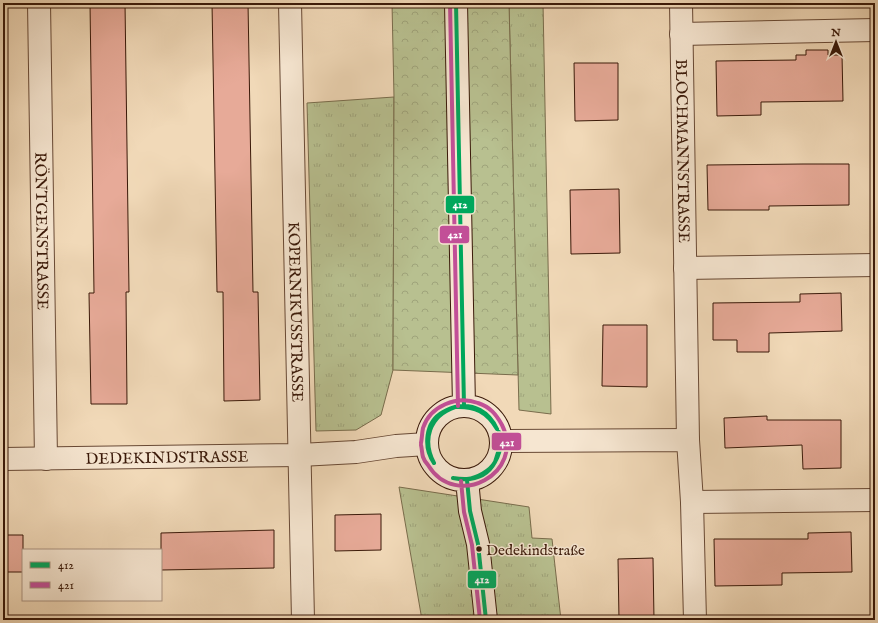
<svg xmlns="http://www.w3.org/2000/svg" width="878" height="623" font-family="'IM FELL English',serif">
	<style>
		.grass { fill: url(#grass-tufts); stroke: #796c4c }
		.forest { fill: url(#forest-crowns); stroke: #796c4c }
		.building { fill: #e7aa98; stroke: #3a1909 }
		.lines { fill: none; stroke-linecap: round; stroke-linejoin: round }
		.minor-casing { stroke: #684935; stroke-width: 24 }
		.secondary-casing { stroke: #3a1909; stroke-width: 24 }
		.minor { stroke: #f6e6d1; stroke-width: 22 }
		.secondary { stroke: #f6e6d1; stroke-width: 22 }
		.bus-1-casing { stroke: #f6e6d1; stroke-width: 7 }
		.bus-2-casing { stroke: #f6e6d1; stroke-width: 7 }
		.bus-1 { stroke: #00a75c; stroke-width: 4 }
		.bus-2 { stroke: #c24f97; stroke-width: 4 }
		.bus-dot { fill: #3a1909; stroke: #f6e6d1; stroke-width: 1.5 }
		.labels { text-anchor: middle; stroke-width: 3; stroke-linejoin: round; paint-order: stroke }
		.bus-label { font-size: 15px; fill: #3a1909; stroke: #f6e6d1; text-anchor: start }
		.street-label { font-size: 16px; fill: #3a1909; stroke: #f6e6d1 }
		.line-badge { stroke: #f6e6d1; stroke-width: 1.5 }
		.badge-label { font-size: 11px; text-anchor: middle; font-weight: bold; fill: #fff }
	</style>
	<defs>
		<pattern id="grass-tufts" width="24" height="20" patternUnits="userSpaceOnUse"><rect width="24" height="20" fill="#b8c090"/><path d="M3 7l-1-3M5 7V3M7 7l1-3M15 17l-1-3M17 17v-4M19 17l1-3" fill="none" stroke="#9fa47b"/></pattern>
		<pattern id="forest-crowns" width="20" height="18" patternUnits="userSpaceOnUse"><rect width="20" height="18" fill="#b8c090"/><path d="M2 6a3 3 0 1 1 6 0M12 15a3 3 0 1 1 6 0" fill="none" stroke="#9fa47b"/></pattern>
	</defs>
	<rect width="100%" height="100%" fill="#f1d9b8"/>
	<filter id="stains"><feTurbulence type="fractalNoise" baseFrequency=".005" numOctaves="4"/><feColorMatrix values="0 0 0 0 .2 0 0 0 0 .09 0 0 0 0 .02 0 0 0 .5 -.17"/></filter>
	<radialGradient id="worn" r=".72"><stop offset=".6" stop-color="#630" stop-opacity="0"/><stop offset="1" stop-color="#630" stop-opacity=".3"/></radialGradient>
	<path class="grass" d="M509,3h34l8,411 -32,-4z
		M394,97l-1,273 -12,45 -25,15 -40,1 -9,-328z
		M399,487l130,20 3,31 20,1 9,81h-139z"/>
	<path class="forest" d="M392,3h117l9,372 -125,-5 1,-273z"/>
	<path class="building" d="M90,3h35l4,289h-3l1,112h-36l-2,-111h5z
		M212,3h36l5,289h5l2,108 -36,1 -1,-109h-6z
		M806,50h22v5h14l1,46 -82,1v13l-44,1 -1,-55 80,-1v-5h10z
		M574,63h44v57l-43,1z
		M803,164h46v41l-80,1v4h-61l-1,-45z
		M619,189l1,64 -49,1 -1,-64z
		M841,293l1,38 -73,2v19h-32v-12h-24v-37l87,-1v-8z
		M603,325h44v62l-45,-1z
		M767,416v4h74v48l-38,1 -1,-24 -77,3 -1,-30z
		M381,514v36l-46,1v-36z
		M274,530v38l-113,2v-37z
		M851,532l1,40 -70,1v12l-67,1 -1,-47h94v-6z
		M3,535h20v37h-20z
		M653,558l1,62h-35l-1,-61z"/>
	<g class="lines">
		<g class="minor-casing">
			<g id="minor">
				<path id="s1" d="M39,3l7,456"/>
				<path id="s2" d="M290,3l13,617"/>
				<path id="s3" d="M681,3l7,437"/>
				<path d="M681,34l194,-4"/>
				<path d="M685,268l190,-3"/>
				<path d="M501,441l187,-1 4,62 183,-2"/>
				<path id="s4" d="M3,459l297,-4 56,-3 40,-6 31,-2"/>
				<path d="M692,502l3,118"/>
			</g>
		</g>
		<g class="secondary-casing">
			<path id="secondary" d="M456,3l8,403
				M427 443a37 37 0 1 1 74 0a37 37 0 1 1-74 0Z
				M467,480l3,31 8,33 8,76"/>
		</g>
		<use href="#minor" class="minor"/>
		<use href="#secondary" class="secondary"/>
		<g class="bus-1-casing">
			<path id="bus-1" d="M456,3l8,403
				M455,407c19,-4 34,5 42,22
				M455,407c20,-1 32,5 42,22
				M495,462l5,-16 -1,-14
				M495,462c5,-9 8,-19 4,-30
				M434,463c-11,-16 -9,-41 9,-51 4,-2 8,-4 12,-5
				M434,463c-12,-23 -5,-47 21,-56
				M453,478c5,1 10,2 14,1 10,-1 23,-8 28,-17
				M453,478c17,3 33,1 42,-16
				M467,480l3,31 8,33 8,76"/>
		</g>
		<g class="bus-2-casing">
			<path id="bus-2" d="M450,3l8,403
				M421,443c1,-5 1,-10 2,-15 7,-22 34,-33 55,-25 12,4 18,11 24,22 24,48 -46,86 -74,40 -2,-2 -4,-5 -5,-8 -1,-3 -1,-8 -2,-12
				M461,481l3,31 8,33 8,75"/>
		</g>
		<use href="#bus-1" class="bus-1"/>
		<use href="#bus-2" class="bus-2"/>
	</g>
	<circle class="bus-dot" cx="479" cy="549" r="3.5"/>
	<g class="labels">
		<g class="bus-label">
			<text x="486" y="555">Dedekindstraße</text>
		</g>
		<g class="street-label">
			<text dy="6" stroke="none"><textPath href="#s3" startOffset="148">BLOCHMANNSTRASSE</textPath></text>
			<text dy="6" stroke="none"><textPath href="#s1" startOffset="228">RÖNTGENSTRASSE</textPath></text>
			<text dy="6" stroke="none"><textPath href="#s2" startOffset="309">KOPERNIKUSSTRASSE</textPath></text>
			<text dy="6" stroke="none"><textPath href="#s4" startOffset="164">DEDEKINDSTRASSE</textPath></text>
		</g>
	</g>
	<g class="line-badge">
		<rect x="445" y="195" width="30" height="19" rx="4" fill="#00a75c"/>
		<rect x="439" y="225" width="31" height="19" rx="4" fill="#c24f97"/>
		<rect x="491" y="432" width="31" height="19" rx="4" fill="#c24f97"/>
		<rect x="467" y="570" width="30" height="19" rx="4" fill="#00a75c"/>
	</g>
	<g class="badge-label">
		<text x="460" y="208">412</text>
		<text x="455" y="238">421</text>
		<text x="507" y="446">421</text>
		<text x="482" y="583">412</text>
	</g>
	<rect width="878" height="623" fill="none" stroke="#f1d9b8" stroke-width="16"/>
	<rect x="4" y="4" width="870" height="615" fill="none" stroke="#3a1909" stroke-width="2"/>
	<rect x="8" y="8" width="862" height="607" fill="none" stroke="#3a1909"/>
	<rect x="22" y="549" width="140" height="52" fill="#f6e6d1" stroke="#ab9481"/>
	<rect x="30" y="562" width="20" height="6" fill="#00a75c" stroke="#ab9481"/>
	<text x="58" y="569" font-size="12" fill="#3a1909">412</text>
	<rect x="30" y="582" width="20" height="6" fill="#c24f97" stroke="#ab9481"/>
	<text x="58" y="589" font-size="12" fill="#3a1909">421</text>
	<g transform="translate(836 42)" stroke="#f6e6d1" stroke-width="3" paint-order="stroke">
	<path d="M0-3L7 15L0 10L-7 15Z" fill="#3a1909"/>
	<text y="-6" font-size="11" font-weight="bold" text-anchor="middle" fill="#3a1909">N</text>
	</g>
	<rect width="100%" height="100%" filter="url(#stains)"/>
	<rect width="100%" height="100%" fill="url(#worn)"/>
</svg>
